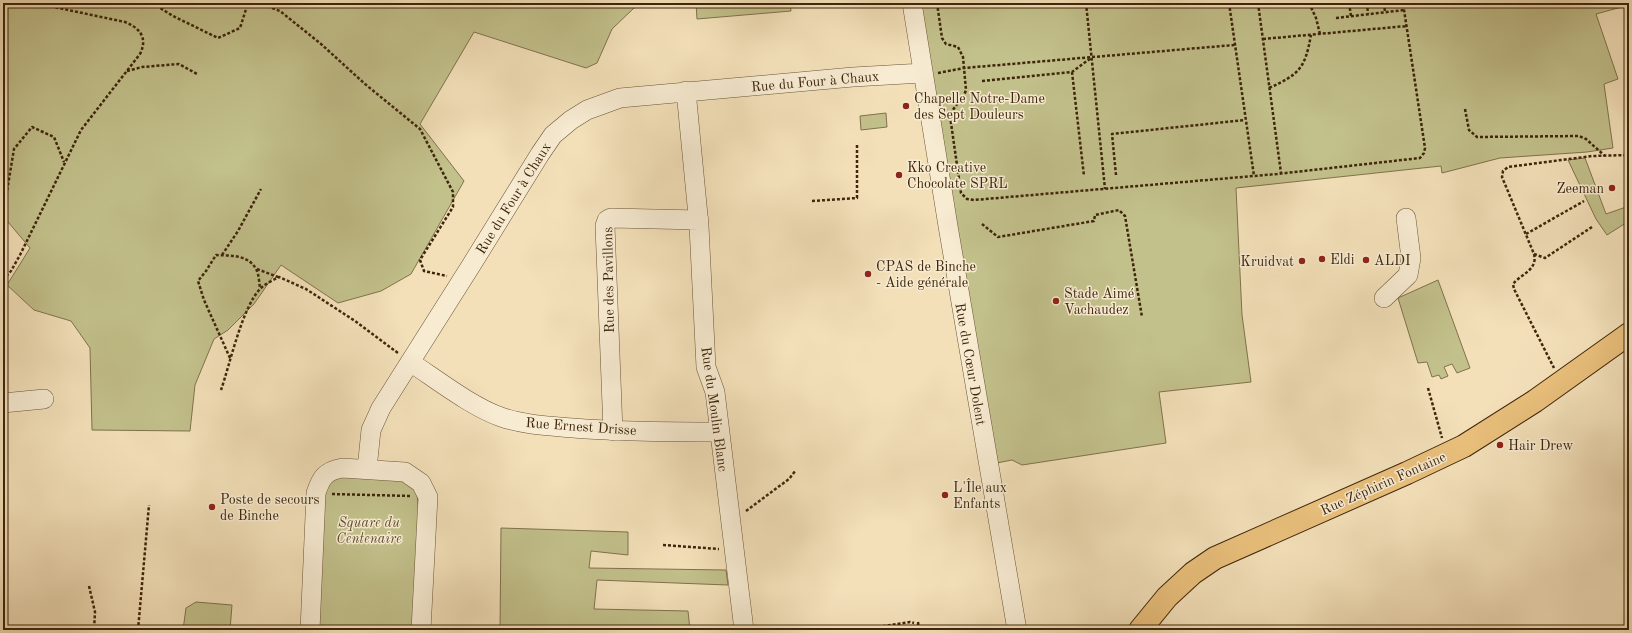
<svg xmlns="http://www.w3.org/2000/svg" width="1632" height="633" font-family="'Old Standard TT',serif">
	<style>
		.green { fill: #c2c08b; stroke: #80724b }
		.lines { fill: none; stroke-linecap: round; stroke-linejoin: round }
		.minor-casing { stroke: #6b5436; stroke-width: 20 }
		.major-casing { stroke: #3e250b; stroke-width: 24 }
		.path { stroke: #3e250b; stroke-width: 2.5; stroke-dasharray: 3 2; stroke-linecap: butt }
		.minor { stroke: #f7ebd2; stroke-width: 19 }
		.major { stroke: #eac07c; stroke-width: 22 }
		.poi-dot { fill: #8f2418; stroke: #f7ebd2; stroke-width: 1.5 }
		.labels { text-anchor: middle; stroke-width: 3; stroke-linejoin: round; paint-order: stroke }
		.street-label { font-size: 14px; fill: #3e250b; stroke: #f7ebd2 }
		.poi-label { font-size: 14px; fill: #3e250b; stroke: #f7ebd2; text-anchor: start }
		.park-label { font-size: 14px; font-style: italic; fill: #5f4c2b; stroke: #f7ebd2 }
	</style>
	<rect width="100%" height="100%" fill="#f3e0b9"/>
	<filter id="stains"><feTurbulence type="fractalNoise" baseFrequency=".005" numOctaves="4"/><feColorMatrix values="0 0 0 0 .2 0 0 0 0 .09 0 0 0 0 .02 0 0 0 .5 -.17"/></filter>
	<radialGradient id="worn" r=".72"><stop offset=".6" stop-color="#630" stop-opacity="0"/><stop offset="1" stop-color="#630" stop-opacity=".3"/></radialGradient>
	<path class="green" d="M3,3h641l-10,5 -22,21 -15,34 -11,5 -112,-36 -54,92 44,57 -53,93 -30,17 -43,12 -57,-38 -27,39 -26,26 -14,9 -19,46 -5,46 -98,-1 -2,-82 -19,-27 -37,-11 -27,-25 23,-37 -27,-32z
		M696,3h94l1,8 -94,8z
		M919,3h710v2l-33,9 22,65 -14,5 9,64 -26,4 -87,6 -58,15 -1,-7 -205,22 6,127 9,67 -92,10 7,51 -144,22 -10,-5 -15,3z
		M886,113l1,14 -26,3 -1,-14z
		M1585,158l21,56 23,-8v15l-22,14 -11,-16 -28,-59z
		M1438,280l32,88 -13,5 -5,-9 -8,3 4,9 -7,3 -2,-4 -7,2 -5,-15 -9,1 -20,-65z
		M335,476l73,5 9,13 2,18 -5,118h-95l3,-135z
		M501,528l127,4v23l-37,-4 -2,17 137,2 2,15 -131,-5 -3,29 94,2 2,19h-190z
		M196,602l36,3 -2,25h-16l-28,-3 -1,3h-2l3,-22z"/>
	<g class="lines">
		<g class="minor-casing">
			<path id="minor" d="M912,3l36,223 69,404
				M686,91l13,135 7,141 9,25 29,238
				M1384,298l24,-23 3,-17 -5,-40
				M410,362c26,17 62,45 91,55 23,8 48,9 72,11 49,4 98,4 147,4
				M3,403l41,-4
				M613,431l-8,-205 2,-6 4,-2 88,2
				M367,469l4,-39 10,-22 91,-144 68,-110 13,-19 18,-15 16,-10 33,-12 233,-21 70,-4
				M310,630l6,-137c5,-15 9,-22 26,-25l63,4 16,11 7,14 -7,133"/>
		</g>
		<g class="major-casing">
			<path id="major" d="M1140,630l27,-33 26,-24 22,-15 192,-85 57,-27 71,-45 94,-67"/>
		</g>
		<path class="path" d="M152,3l21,13 45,22 22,-10 8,-25
			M258,3l22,8 41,33 44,40 55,45 33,63v15l-33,53 4,11 23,5
			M937,3l5,35 4,6 12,3 5,10 3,33c-3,10 -12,15 -16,26l11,77 6,6 7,1 303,-26 143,-16 4,-5 1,-5 -22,-145
			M1086,3l19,186
			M1229,3l25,173
			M1258,3l23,170
			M1309,3l7,15 4,16
			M1349,3l2,13
			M1367,3l1,11
			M1384,3l1,9
			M1336,18l68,-8
			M1263,39l144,-13
			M127,71l15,-4 37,-3 18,10
			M1072,72l12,104
			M938,73l26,-5 270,-23
			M982,81l90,-9 19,-14
			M1269,88c31,-14 36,-20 42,-53
			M1465,109l4,21 8,7 102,-1 7,3 19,17
			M1116,175l-4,-41 133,-14
			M812,201l45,-3v-53
			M3,215l11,-66 18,-22 22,10 10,25
			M982,224l16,13 96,-16 1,-6 24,-5 6,6 17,101
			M1592,227l-47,31 -11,-4 -32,-77 1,-6 5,-4 84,-11 37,-1
			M1526,234l58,-33
			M1534,254c4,16 -13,20 -21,30l1,5 40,79
			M222,255l16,-24 23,-42
			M257,269l21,8
			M3,280l8,-9 9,-16 61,-125 59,-76c8,-16 0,-26 -15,-32l-71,-15
			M230,358l-26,-58 -6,-19 8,-10 10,-16c14,1 32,-1 40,14 3,5 3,13 4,19
			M1428,388l14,50
			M221,390c9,-26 21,-82 39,-101 5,-5 13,-9 19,-12l27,12 49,32 43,32
			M332,494l79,2
			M746,511l43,-32 7,-9
			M663,545l56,4
			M89,586l6,26 -1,18
			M918,622l1,8
			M326,629l79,1
			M138,630l11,-125
			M858,630l52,-8 4,1"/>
		<use href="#minor" class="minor"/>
		<use href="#major" class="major"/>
	</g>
	<g class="poi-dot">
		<circle cx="906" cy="106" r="4"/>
		<circle cx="899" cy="175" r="4"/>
		<circle cx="1612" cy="188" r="4"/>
		<circle cx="1322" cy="259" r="4"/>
		<circle cx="1366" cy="260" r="4"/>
		<circle cx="1302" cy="261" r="4"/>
		<circle cx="868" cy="274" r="4"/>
		<circle cx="1056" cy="301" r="4"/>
		<circle cx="1500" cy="445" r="4"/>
		<circle cx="945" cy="495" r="4"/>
		<circle cx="212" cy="507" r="4"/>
	</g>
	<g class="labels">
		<g class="street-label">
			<text transform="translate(815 81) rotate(-5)" y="5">Rue du Four à Chaux</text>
			<text transform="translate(513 198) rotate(-58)" y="5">Rue du Four à Chaux</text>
			<text transform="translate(608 280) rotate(-91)" y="5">Rue des Pavillons</text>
			<text transform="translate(971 364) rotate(80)" y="5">Rue du Cœur Dolent</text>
			<text transform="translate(715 409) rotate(82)" y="5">Rue du Moulin Blanc</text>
			<text transform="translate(581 426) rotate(4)" y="5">Rue Ernest Drisse</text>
			<text transform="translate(1383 483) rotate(-24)" y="5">Rue Zéphirin Fontaine</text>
		</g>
		<g class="poi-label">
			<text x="914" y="103">Chapelle Notre-Dame<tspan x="914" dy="16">des Sept Douleurs</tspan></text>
			<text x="907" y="172">Kko Creative<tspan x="907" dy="16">Chocolate SPRL</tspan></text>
			<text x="1604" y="193" text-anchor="end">Zeeman</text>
			<text x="1330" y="264">Eldi</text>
			<text x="1374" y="265">ALDI</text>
			<text x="1294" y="266" text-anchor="end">Kruidvat</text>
			<text x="876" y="271">CPAS de Binche<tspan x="876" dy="16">- Aide générale</tspan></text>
			<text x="1064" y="298">Stade Aimé<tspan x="1064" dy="16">Vachaudez</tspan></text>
			<text x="1508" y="450">Hair Drew</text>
			<text x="953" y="492">L'Île aux<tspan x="953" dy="16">Enfants</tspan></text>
			<text x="220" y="504">Poste de secours<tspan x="220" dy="16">de Binche</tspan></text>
		</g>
		<g class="park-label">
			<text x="369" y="527">Square du<tspan x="369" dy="16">Centenaire</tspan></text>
		</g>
	</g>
	<rect width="1632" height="633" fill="none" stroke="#f3e0b9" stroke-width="16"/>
	<rect x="4" y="4" width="1624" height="625" fill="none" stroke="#3e250b" stroke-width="2"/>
	<rect x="8" y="8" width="1616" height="617" fill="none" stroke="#3e250b"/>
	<rect width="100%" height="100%" filter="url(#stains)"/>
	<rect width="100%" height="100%" fill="url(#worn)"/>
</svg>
